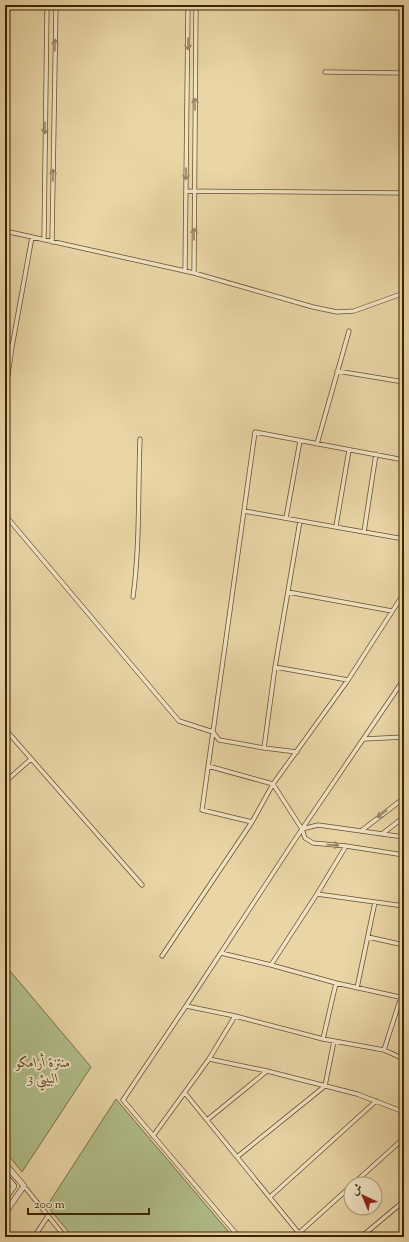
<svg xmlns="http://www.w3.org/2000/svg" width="409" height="1242" font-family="'Sorts Mill Goudy',Amiri,serif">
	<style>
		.green { fill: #b1be8a; stroke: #767046 }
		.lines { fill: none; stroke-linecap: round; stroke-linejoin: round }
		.street-casing { stroke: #67502b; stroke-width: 5 }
		.secondary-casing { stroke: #3c2302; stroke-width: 6 }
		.street { stroke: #f1e4c5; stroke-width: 3.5 }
		.secondary { stroke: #f1e4c5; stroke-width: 5 }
		.oneway { stroke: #968464 }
		.labels { text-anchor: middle; stroke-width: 4; stroke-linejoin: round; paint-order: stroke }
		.park-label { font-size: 14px; font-style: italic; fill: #594a24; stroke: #f1e4c5 }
	</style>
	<rect width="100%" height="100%" fill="#e9d5a6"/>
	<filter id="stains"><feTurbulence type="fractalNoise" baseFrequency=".005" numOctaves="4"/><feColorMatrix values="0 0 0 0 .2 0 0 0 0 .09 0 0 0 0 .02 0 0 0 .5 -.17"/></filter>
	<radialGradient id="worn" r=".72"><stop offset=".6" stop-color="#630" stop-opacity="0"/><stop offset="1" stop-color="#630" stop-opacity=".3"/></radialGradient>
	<path class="green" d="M5,965l86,102 -69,105 -17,-21z
		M116,1099l117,138h-160l-26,-31z"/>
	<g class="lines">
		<g class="street-casing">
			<path id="street" d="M325,72l79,1
				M186,191l218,2
				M5,231l189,42 119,34 24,5 17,-1 50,-18
				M44,240l3,-235
				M52,242l4,-237
				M185,271l3,-266
				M194,273l2,-268
				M5,345l7,2
				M337,371l67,11
				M5,395l7,-48 20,-110
				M317,444l32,-113
				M244,511l160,28
				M5,515l174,206 34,11 6,8 45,8
				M286,518l14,-77
				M336,526l13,-76
				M364,532l12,-78
				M288,592l104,19
				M133,597c7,-52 5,-105 7,-158
				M275,667l73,13
				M5,729l137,156
				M364,739l40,-2
				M297,752l-33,-4 11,-81 25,-146
				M208,766l65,18 29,45 3,9 8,5 33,3 58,9
				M5,782l26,-23
				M252,822l-50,-12 53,-378 149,28
				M302,829l16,-4 86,12
				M5,830l2,3 -2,2
				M361,831l43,-33
				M382,834l22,-17
				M317,894l87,12
				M368,937l36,8
				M221,953l50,12 65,18 68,15
				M162,956l90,-134 21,-38 75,-104 56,-87
				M271,965l46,-71 29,-48
				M357,988l18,-86
				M186,1006l49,10 88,23 61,11 20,9
				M323,1039l13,-56
				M384,1050l17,-53
				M209,1059l58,12 90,23 47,18
				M185,1093l117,144
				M207,1120l60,-49
				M153,1136l56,-77 26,-43
				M237,1157l88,-71 9,-45
				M353,1184l51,-46
				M24,1186l41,51
				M270,1197l106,-96
				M400,1204l4,5
				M299,1233l52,-47
				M34,1237l14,-21
				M239,1237l-116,-137 63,-94 116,-177 102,-150
				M361,1237l43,-36"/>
		</g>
		<g class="secondary-casing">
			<path id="secondary" d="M5,1164l19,22 -19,27
				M5,1175l9,11 -9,13"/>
		</g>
		<use href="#street" class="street"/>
		<use href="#secondary" class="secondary"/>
	</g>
	<defs><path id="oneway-shaft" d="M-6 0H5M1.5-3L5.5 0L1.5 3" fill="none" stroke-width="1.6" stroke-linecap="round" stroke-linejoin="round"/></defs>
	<g class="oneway">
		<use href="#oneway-shaft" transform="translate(188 44) rotate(90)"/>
		<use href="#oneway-shaft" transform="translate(55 45) rotate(-89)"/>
		<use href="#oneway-shaft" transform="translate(195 104) rotate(-90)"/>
		<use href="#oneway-shaft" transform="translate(45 128) rotate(91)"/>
		<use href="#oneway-shaft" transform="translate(186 174) rotate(91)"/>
		<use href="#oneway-shaft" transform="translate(53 175) rotate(-89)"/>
		<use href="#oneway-shaft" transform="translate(194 234) rotate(-89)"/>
		<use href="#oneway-shaft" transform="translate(382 814) rotate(142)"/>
		<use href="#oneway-shaft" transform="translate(333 845) rotate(4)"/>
	</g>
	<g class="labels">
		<g class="park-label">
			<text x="43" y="1067">منتزة أرامكو<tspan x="43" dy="16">البيئي 3</tspan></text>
		</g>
	</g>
	<rect width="409" height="1242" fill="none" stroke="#e9d5a6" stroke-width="20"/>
	<rect x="6" y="6" width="397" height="1230" fill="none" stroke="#3c2302" stroke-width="2"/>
	<rect x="10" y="10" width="389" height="1222" fill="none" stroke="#3c2302"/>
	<g transform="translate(363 1196) rotate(316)"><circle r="19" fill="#f1e4c5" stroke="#a99777"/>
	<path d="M0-3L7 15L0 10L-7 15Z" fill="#8f2418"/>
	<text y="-6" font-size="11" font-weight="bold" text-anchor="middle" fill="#3c2302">ش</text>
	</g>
	<path d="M28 1208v6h121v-6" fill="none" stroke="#3c2302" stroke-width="2"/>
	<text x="34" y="1208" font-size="12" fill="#3c2302" stroke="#f1e4c5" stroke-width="3" paint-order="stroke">200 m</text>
	<rect width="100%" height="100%" filter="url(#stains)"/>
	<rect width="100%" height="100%" fill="url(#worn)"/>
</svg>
